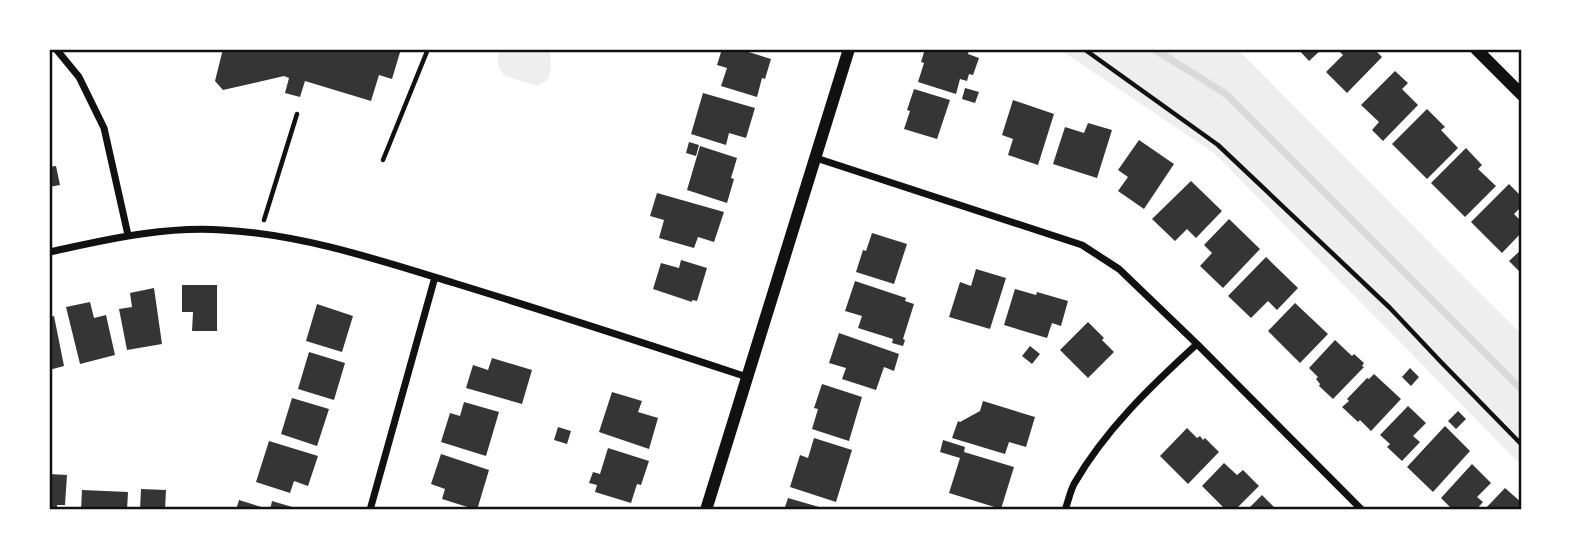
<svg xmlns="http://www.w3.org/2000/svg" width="1571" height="559" font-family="Cabin,sans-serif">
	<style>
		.green { fill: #eee }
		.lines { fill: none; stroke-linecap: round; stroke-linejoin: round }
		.stream { stroke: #d9d9d9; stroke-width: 7 }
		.building { fill: #353535 }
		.path { stroke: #111; stroke-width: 4.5 }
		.minor { stroke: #111; stroke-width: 7 }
		.tertiary { stroke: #111; stroke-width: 12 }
		.neatline { fill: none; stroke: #111; stroke-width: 2.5 }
	</style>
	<rect width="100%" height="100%" fill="#fff"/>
	<path class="green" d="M503,49h47l1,19 -3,12 -11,6 -32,-10c-8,-8 -11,-19 -2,-27z
		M1059,49l179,1 284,285v131l-308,-313z"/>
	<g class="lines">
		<path class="stream" d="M1154,49l72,45 296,296"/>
	</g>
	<path class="building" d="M223,49h178l-9,30 -13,-4 -8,26 -66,-20 -5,16 -15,-4 4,-15 -5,-2 -61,14 -8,-9z
		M722,49l10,3 1,-3h6l32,10 -6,20 -3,-1 -5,19 -36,-11 6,-18 -10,-3z
		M925,49l44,1 -1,4 11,4 -6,17 -4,-1 -2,7 -7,-2 -4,15 -38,-12 6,-19 -3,-1z
		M1298,49h24l-13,12z
		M1341,49h33l8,8 -35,36 -21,-21 17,-17 -4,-4z
		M1395,71l13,12 -6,6 16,16 -35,36 -11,-11 7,-8 -18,-17z
		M965,88l14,4 -4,11 -13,-4z
		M914,89l36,11 -13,39 -33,-10 6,-18 -3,-1z
		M703,93l52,15 -9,30 -17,-5 -3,12 -35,-11z
		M1013,100l41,14 -16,51 -30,-10 5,-16 -11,-4z
		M1427,109l18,18 -4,3 17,18 -31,31 -35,-35z
		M1088,123l24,7 -15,48 -44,-14 12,-37 19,6z
		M1139,140l35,24 -30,45 -26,-18 10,-14 -10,-7z
		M689,142l10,3 -3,11 -10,-3z
		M700,146l37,12 -6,20 3,1 -7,24 -40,-13z
		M1466,148l16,17 -4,4 18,17 -31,31 -34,-34z
		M56,166l4,19 -11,2v-20z
		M1191,181l31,30 -26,27 -9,-9 -12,12 -23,-22z
		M1509,184l13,13v9l-8,8 8,8v10l-20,21 -31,-31z
		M657,193l67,19 -10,30 -16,-5 -4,11 -35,-10 5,-18 -14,-4z
		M1229,219l31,30 -37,39 -23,-22 12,-13 -8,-8z
		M872,233l35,11 -13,40 -38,-12 7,-22 3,1z
		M1522,249v25l-13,-13z
		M1266,257l32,31 -21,22 -9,-9 -17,17 -23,-22z
		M681,260l26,8 -10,33 -5,-1v2l-39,-13 8,-26 18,5z
		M976,269l30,9 -16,51 -41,-12 11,-35 11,4z
		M855,281l51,17 -1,3 9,3 -11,35 2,1 -2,6 -11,-3 1,-4 -35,-11 4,-12 -17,-5z
		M182,285h35v46h-25l1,-19h-11z
		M154,288l8,56 -35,6 -8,-41 13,-2 -2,-14z
		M1015,289l21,6 1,-3 31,9 -7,25 -9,-3 -5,15 -43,-13z
		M90,302l4,16 12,-3 9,40 -35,9 -14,-57z
		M1295,303l33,31 -28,29 -32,-32z
		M317,304l36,12 -11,36 -36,-11z
		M54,316l10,50 -15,4v-53z
		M1088,322l16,16 -2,2 12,12 -26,26 -28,-28z
		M839,333l60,21 -5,17 -10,-4 -8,23 -34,-11 4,-11 -17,-5z
		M1335,340l17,16 2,-2 10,9 -2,3 2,1 -31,32 -14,-13 1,-2 -4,-5 2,-2 -9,-9z
		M1030,346l10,8 -8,10 -10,-8z
		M309,352l36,11 -11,37 -36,-11z
		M492,358l40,12 -10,34 -56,-16 7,-23 15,5z
		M1410,368l9,9 -8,9 -9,-9z
		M1374,374l27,25 -30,32 -11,-11 -2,2 -16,-15 7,-6 -2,-2 20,-21 2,1z
		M822,384l40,13 -13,44 -37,-12 6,-20 -4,-1z
		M612,392l30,9 -4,11 20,6 -9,31 -50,-17z
		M292,398l37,11 -12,37 -36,-12z
		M983,401l52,16 -9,30 -17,-5 -4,12 -53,-16 6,-17 2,1 20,-11z
		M464,402l35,10 -13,44 -45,-14 9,-29 10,3z
		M1408,406l18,17 -13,13 7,6 -18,19 -15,-14 3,-3 -10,-9z
		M1458,411l8,8 -10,10 -8,-8z
		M1445,426l25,25 -37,41 -26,-25z
		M558,427l13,4 -4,13 -13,-4z
		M1187,428l10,10 3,-2 3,4 2,-2 14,14 -31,32 -28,-28z
		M814,438l38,12 -16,52 -46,-15 10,-32 8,3z
		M943,440l22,7 -1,5 50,15 -13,42 -52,-16 11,-35 -20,-6z
		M269,441l49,15 -10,30 -14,-5 -4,12 -34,-11z
		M608,448l41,13 -8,24 -4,-1 -6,19 -36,-11 2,-7 -8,-2 4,-11 7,2z
		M441,454l48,16 -12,40 -35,-11 3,-10 -14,-5z
		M1224,463l13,12 6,-5 16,16 -24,24h-9l-24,-24z
		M1472,464l19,19 -14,14 6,5 -7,8h-23l-12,-12z
		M49,474l18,1 -2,30h-8v5h-8z
		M1505,488l17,15v7h-38z
		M141,489l25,1 -1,20h-25z
		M82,490l46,2 -1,18h-46z
		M1262,495l15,15h-30z
		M788,498l38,11v1h-42z
		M239,500l29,9v1h-32z
		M272,501l27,8v1h-29z"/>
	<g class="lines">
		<path class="path" d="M1084,49l134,96 172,163 50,53 82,84
			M383,160l45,-111
			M264,220l33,-106"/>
		<path class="minor" d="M56,49l23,28 25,51 24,107
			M816,158l266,87 37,24 78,75 165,166
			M49,252c57,-12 115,-26 173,-22 79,4 157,30 232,53 98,30 196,62 293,94
			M370,510l65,-233
			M1065,510c3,-8 5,-18 9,-26 31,-54 77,-98 123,-140"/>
		<path class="tertiary" d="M1476,49l46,46
			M706,510l143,-461"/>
	</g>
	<rect width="1571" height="559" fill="none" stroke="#ffffff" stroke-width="102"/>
	<rect x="51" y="51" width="1469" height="457" class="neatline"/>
</svg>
